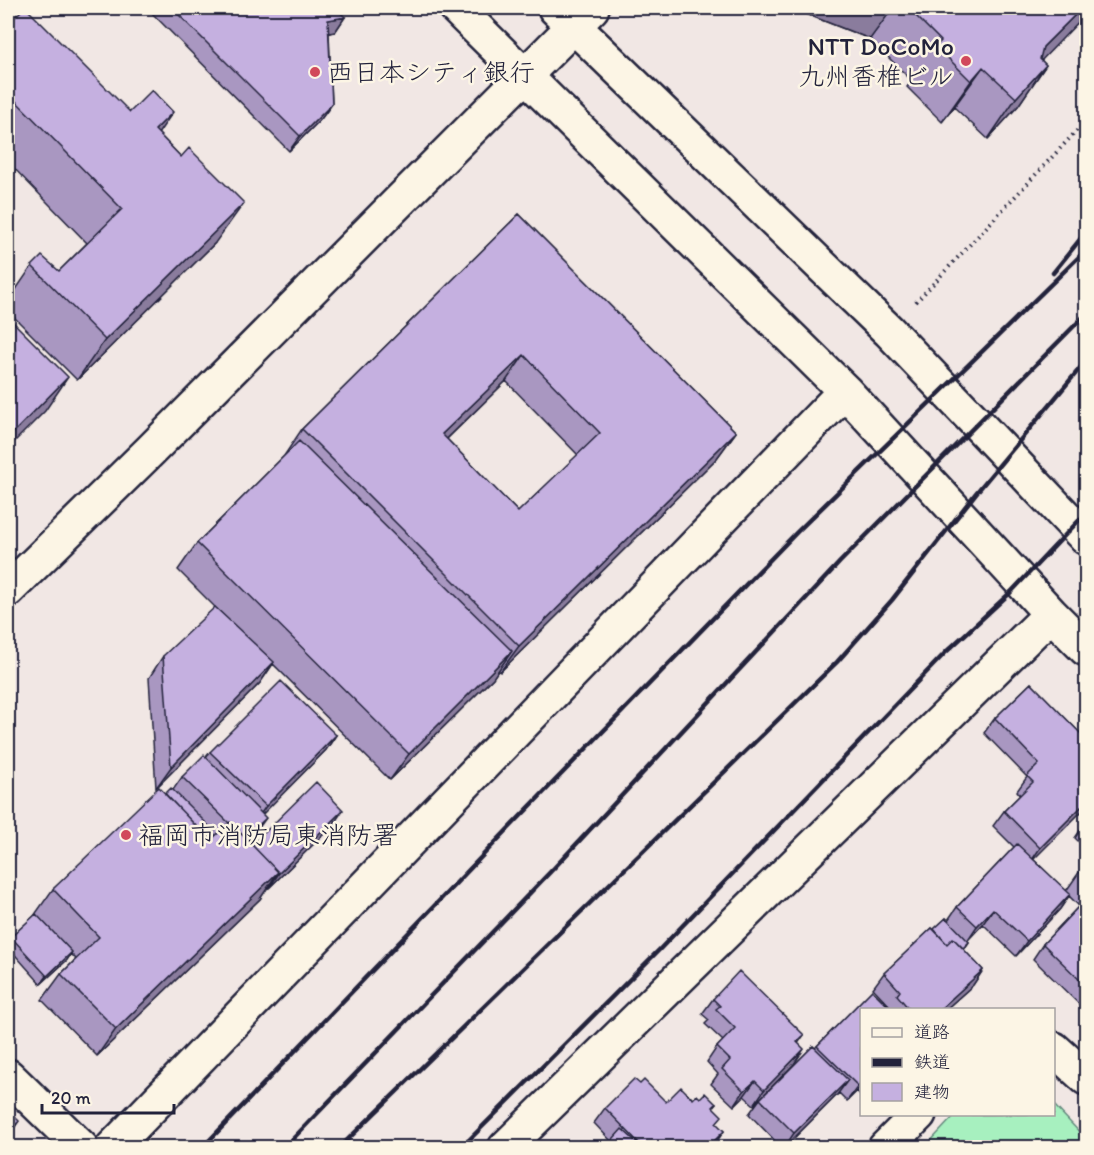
<svg xmlns="http://www.w3.org/2000/svg" width="1094" height="1155" font-family="Itim,'Klee One',sans-serif">
	<style>
		.green { fill: #a7f0bf; stroke: #64897d; stroke-width: 1.5 }
		.lines { fill: none; stroke-linecap: round; stroke-linejoin: round }
		.minor-casing { stroke: #22223b; stroke-width: 38 }
		.path { stroke: #22223b; stroke-width: 4; stroke-dasharray: 1.5 4.5; stroke-linecap: butt }
		.minor { stroke: #fcf5e5; stroke-width: 33 }
		.rail { stroke: #22223b; stroke-width: 4.5 }
		.wall { fill: #a997c1; stroke: #22223b; stroke-width: 1.5; fill-rule: evenodd }
		.shaded-wall { fill: #8a7b9d; stroke: #22223b; stroke-width: 1.5 }
		.building { fill: #c5b0e0; stroke: #22223b; stroke-width: 1.5; fill-rule: evenodd }
		.poi-dot { fill: #d1495b; stroke: #fcf5e5; stroke-width: 2 }
		.labels { text-anchor: middle; stroke-width: 5; stroke-linejoin: round; paint-order: stroke }
		.poi-label { font-size: 26px; fill: #22223b; stroke: #fcf5e5; text-anchor: start }
	</style>
	<rect width="100%" height="100%" fill="#f1e7e4"/>
	<filter id="ink" filterUnits="userSpaceOnUse"><feTurbulence type="fractalNoise" baseFrequency=".0167" numOctaves="2"/><feDisplacementMap in="SourceGraphic" scale="12" xChannelSelector="R" yChannelSelector="G"/><feConvolveMatrix kernelMatrix="1 2 1 2 8 2 1 2 1" color-interpolation-filters="sRGB"/></filter>
	<g filter="url(#ink)">
		<path class="green" d="M1054,1105l32,34v8h-161l30,-32 99,-1z"/>
		<g class="lines">
			<g class="minor-casing">
				<path id="minor" d="M456,8l389,383 206,223 35,35
					M555,8l334,323 197,207
					M8,590l142,-139 442,-443
					M1054,1049l32,29
					M8,1076l74,72
					M112,1148l733,-757
					M505,1148l546,-534
					M885,1148l34,-34"/>
			</g>
			<path class="path" d="M916,302l170,-181"/>
			<use href="#minor" class="minor"/>
			<path class="rail" d="M1053,273l33,-41
				M202,1148l307,-320 288,-296 289,-282
				M284,1148l270,-280 286,-306 246,-248
				M339,1148l498,-486 55,-62 84,-107 110,-132
				M461,1148l198,-198 287,-298 65,-60 75,-79"/>
		</g>
		<path class="wall" d="M147,8h188l10,9 -10,15 -6,1 3,71 -11,15 -32,32z
			M791,8h295v6l-45,46 5,5 -28,41 -30,33 -34,-32 -12,15 -35,-35 5,-6 -42,-42z
			M8,24l150,109 23,24 34,86 -138,137 -69,-69v-10l24,-35 27,5 28,-28 -79,-81z
			M519,214l217,218 -19,26 -217,214 -2,-2 -5,8 -103,102 -117,-116 -13,19 -104,105 -7,-110 14,-22 63,-38 -48,-48 19,-27 87,-87 18,-27zM506,381l72,74 -60,57 -71,-73z
			M1031,683l55,56v68l-53,52 33,32 14,-20 6,-6v146l-53,-52 10,-15 36,-38 -10,-10 -9,13 -44,47 -33,-32 -16,17 2,1 -5,8 19,20 -10,15 -28,25h-84v86l-4,-5 -10,10 -8,-8 -55,55h-2l-33,-34 11,-15 53,-53 2,2 57,-58 16,16 1,-1 -16,-17 11,-15 48,-45 1,2 13,-12 2,2 9,-13 57,-60 -21,-21 11,-15 16,-16 -3,-4 10,-14 -43,-44 11,-15z
			M336,735l-10,15 -64,64 -7,19 -7,7 4,5 81,-20 -64,63 -1,-1 -8,12 -163,157 -55,-56 19,-26 15,-15 -5,-5 -4,6 -26,24 -33,-37v-5l3,-5 23,-21 19,-27 112,-95 8,-4 9,-13 24,-20 4,-5zM213,833l3,3 -6,5 -1,-2z
			M1086,822v27l-11,-11z
			M713,999l91,36 -50,70 -10,-9 -10,10 -23,-22 7,-10 -11,-12 10,-15 6,-6 -18,-17 4,-4 -7,-6z
			M640,1084l26,18 34,-4 16,6 -3,4 3,16 8,7 -12,17h-107l6,-7 -17,-18 11,-15z"/>
		<path class="shaded-wall" d="M791,8h102l-23,31z
			M1082,8h4v6l-71,74 28,-41z
			M345,17l-10,15 -17,3 10,-15z
			M1046,65l-28,41 -30,33 28,-41z
			M983,67l-29,40 -12,15 29,-41z
			M332,104l-11,15 -32,32 11,-15z
			M173,112l-28,41 10,-23z
			M244,203l-29,40 -138,137 28,-40z
			M524,355l-18,26 -82,80 18,-27z
			M68,377l-23,34 -37,37v-10z
			M736,432l-19,26 -217,214 19,-26z
			M512,651l-19,27 -103,102 19,-26z
			M274,662l-14,21 -104,105 15,-21z
			M336,735l-10,15 -71,72 11,-16z
			M1086,802v5l-56,56 10,-15z
			M343,810l-10,15 -64,63 10,-15z
			M266,818l-11,15 -21,21 10,-15z
			M278,872l-18,27 -163,157 19,-27z
			M1070,894l-10,15 -44,47 11,-15z
			M993,909l-10,15 -16,17 10,-15z
			M72,952l-5,8 -26,24 6,-8z
			M983,970l-10,15 -28,25h-6z
			M804,1049l-10,15 -40,41 10,-15z
			M848,1080l-11,15 -53,53 10,-15z
			M755,1081l-11,15 -10,10 10,-15z
			M861,1082v3l-4,6 -10,10z
			M19,1121l-11,16v-4z
			M724,1131l-12,17h-5z"/>
		<path class="building" d="M24,8h2l104,104 22,-22 21,22 -18,18 26,27 8,-9 55,55 -139,137 -73,-74 10,-10 17,15 63,-62 -114,-116v-69z
			M172,8h163l10,9 -17,3 4,84 -32,32z
			M908,8h174l-39,39 -3,12 6,6 -30,33 -33,-31 -12,14 -35,-35 5,-5z
			M519,214l217,218 -217,214 -217,-217zM524,355l76,78 -82,79 -76,-78z
			M8,317l60,60 -60,61z
			M299,441l213,210 -103,103 -212,-211z
			M215,607l59,55 -103,105 -8,-111z
			M281,681l55,54 -70,71 -56,-54z
			M1031,683l55,56v63l-46,46 -36,-37 29,-29 -6,-6 12,-12 -44,-46z
			M204,755l62,63 -21,20 -15,-16 -1,1 -47,-46z
			M316,782l27,28 -64,63 -27,-28z
			M159,787l51,54 20,-19 48,50 -162,157 -55,-55 38,-37 -46,-48z
			M171,788l43,43 -6,7 -43,-44z
			M1017,844l53,50 -43,47 -34,-32 -16,17 -20,-19z
			M1086,865v13l-6,-7z
			M1081,904l5,6v76l-43,-42z
			M36,914l36,38 -25,24 -36,-39z
			M946,918l23,24 -6,6 -10,-10 -6,6 -13,-15z
			M932,928l15,16 6,-6 30,32 -44,40h-29l-13,-15 3,-4 -16,-18z
			M739,971l65,64 -7,7 7,7 -40,41 -9,-9 -11,10 -22,-22 8,-9 -13,-13 18,-19 -19,-19 4,-3 -7,-7z
			M872,990l20,20h-31v72l-3,4 -41,-40z
			M813,1046l35,34 -54,53 -34,-34z
			M634,1079l6,5 4,-4 22,22 15,-15 12,12 4,-4 3,3 5,-5 11,11 -3,3 9,9 -6,7 8,8 -17,17h-63l-39,-40z
			M8,1110l11,11 -11,12z
			M622,1129l21,19h-38z"/>
	</g>
	<g class="poi-dot">
		<circle cx="966" cy="61" r="6"/>
		<circle cx="315" cy="72" r="6"/>
		<circle cx="126" cy="835" r="6"/>
	</g>
	<g class="labels">
		<g class="poi-label">
			<text x="954" y="55" text-anchor="end">NTT DoCoMo<tspan x="954" dy="30">九州香椎ビル</tspan></text>
			<text x="327" y="81">西日本シティ銀行</text>
			<text x="138" y="844">福岡市消防局東消防署</text>
		</g>
	</g>
	<rect width="1094" height="1155" fill="none" stroke="#fcf5e5" stroke-width="30"/>
	<rect x="15" y="15" width="1064" height="1125" fill="none" stroke="#22223b" stroke-width="2" filter="url(#ink)"/>
	<rect x="860" y="1008" width="195" height="108" fill="#fcf5e5" stroke="#a5a1a1" stroke-width="1.5"/>
	<rect x="872" y="1028" width="30" height="9" fill="#fcf5e5" stroke="#a5a1a1" stroke-width="1.5"/>
	<text x="914" y="1038" font-size="18" fill="#22223b">道路</text>
	<rect x="872" y="1058" width="30" height="9" fill="#22223b" stroke="#a5a1a1" stroke-width="1.5"/>
	<text x="914" y="1068" font-size="18" fill="#22223b">鉄道</text>
	<rect x="872" y="1083" width="30" height="18" fill="#c5b0e0" stroke="#a5a1a1" stroke-width="1.5"/>
	<text x="914" y="1098" font-size="18" fill="#22223b">建物</text>
	<path d="M42 1104v9h132v-9" fill="none" stroke="#22223b" stroke-width="3"/>
	<text x="51" y="1104" font-size="18" fill="#22223b" stroke="#fcf5e5" stroke-width="4.5" paint-order="stroke">20 m</text>
</svg>
